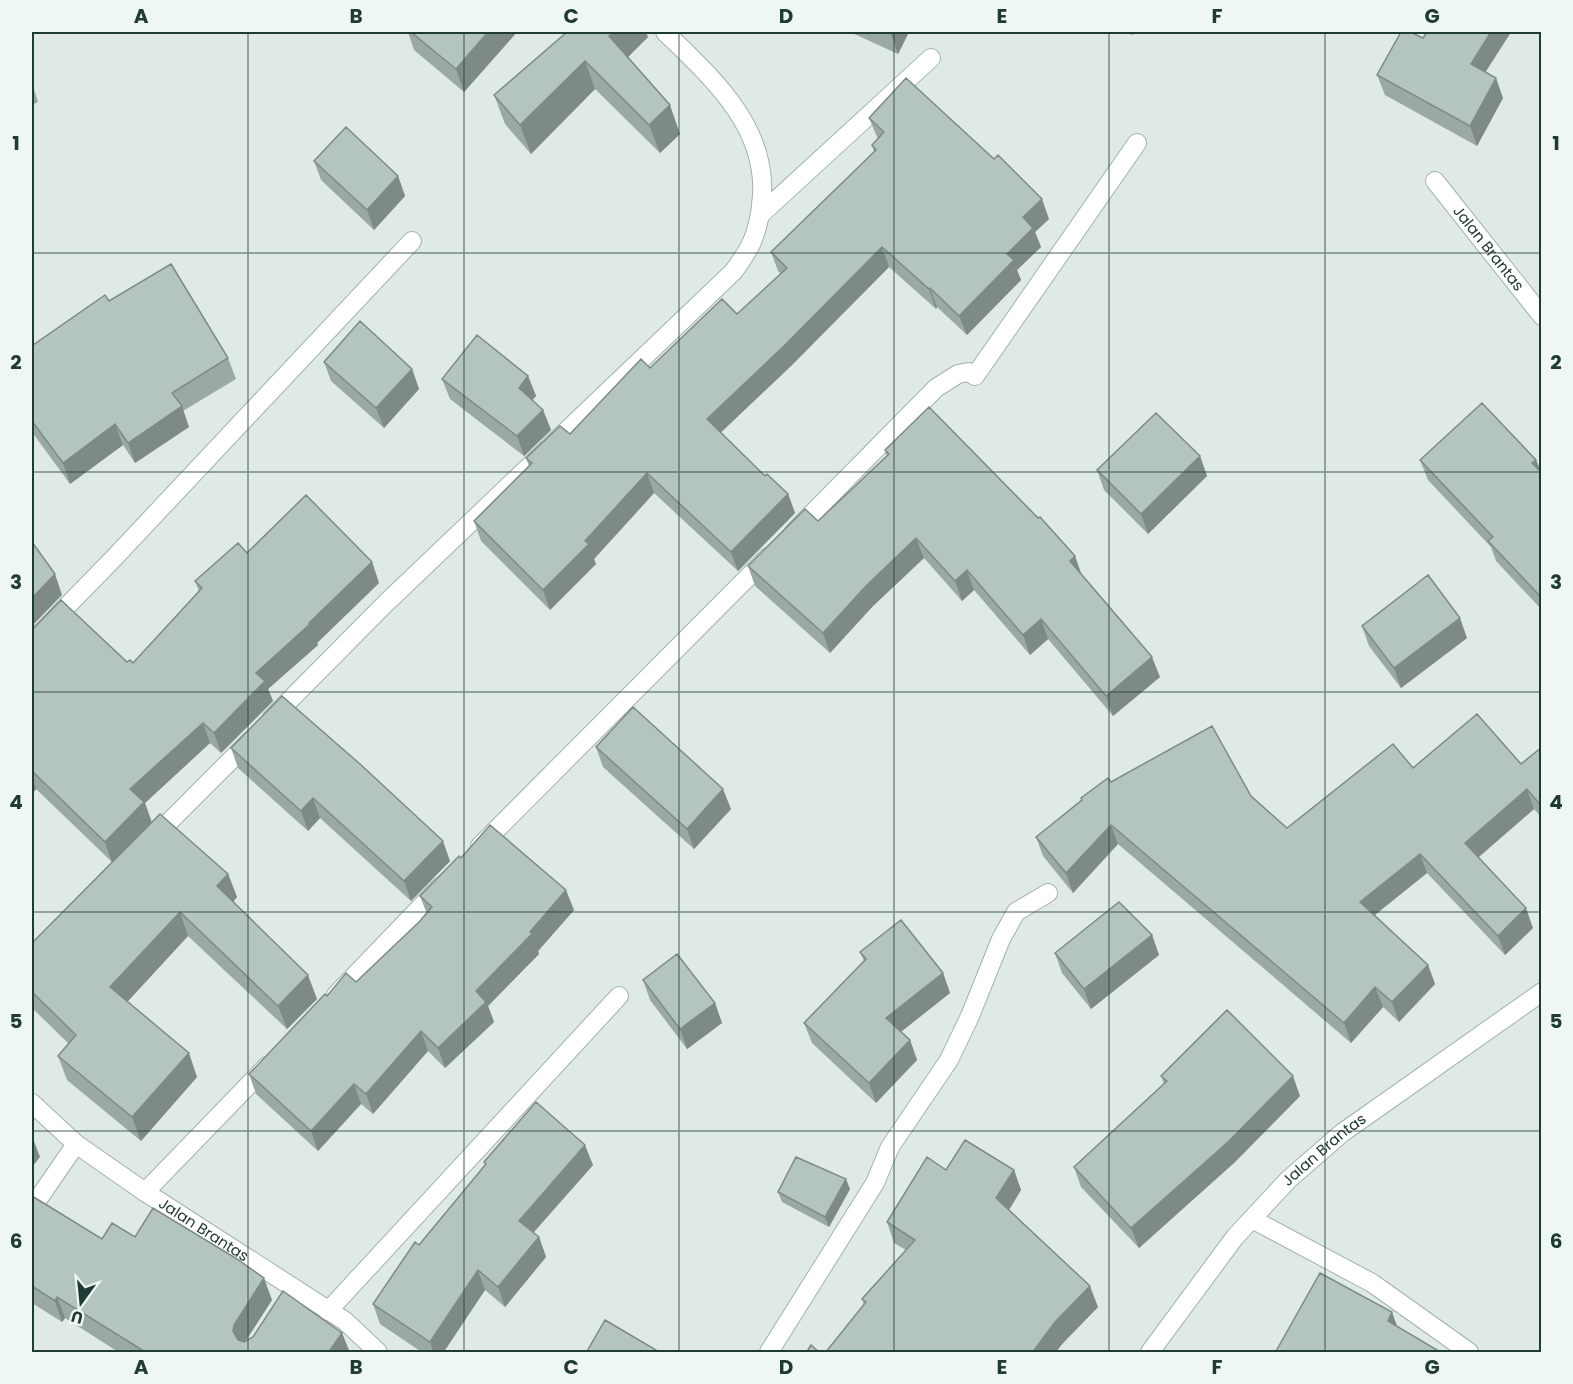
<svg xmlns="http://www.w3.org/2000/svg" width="1573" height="1384" font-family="Poppins,sans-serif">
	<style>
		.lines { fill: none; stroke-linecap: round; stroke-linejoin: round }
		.street-casing { stroke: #a2b2ad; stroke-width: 20 }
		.street { stroke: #fff; stroke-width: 18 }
		.wall { fill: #9ba9a4 }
		.shaded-wall { fill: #7e8a86 }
		.building { fill: #b4c5bf; stroke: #7e8a86; stroke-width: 1.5 }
		.grid { fill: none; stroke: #203a35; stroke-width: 1.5; stroke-opacity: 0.55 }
		.labels { text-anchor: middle; stroke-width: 4.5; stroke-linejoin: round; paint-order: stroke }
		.street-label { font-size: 15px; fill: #203a35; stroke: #eff7f4 }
		.neatline { fill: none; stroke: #203a35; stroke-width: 2 }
		.grid-label { font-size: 20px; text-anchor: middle; font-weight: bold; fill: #203a35 }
	</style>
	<rect width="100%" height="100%" fill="#dfeae6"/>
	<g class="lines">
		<g class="street-casing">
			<g id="street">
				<path id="s1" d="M1435,181l107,135"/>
				<path d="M760,215l171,-157"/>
				<path d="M794,532l142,-144 22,-14 11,-2 6,4 162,-233"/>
				<path d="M32,642l82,-84 298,-317"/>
				<path d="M272,718l113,-114 349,-333c6,-9 13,-18 17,-27 7,-15 10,-33 11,-49 4,-70 -51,-118 -97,-163"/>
				<path d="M152,839l99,-99"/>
				<path d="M480,846l288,-289"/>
				<path d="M336,995l104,-108"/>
				<path id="s2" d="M32,1103l44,41 69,48 200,129 33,31"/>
				<path d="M145,1192l122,-126"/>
				<path d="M32,1208l44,-64"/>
				<path d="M1252,1219l120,64 97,69"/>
				<path d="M328,1311l291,-315"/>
				<path d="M769,1352l106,-169 15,-36 59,-87 21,-44 31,-77 15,-27 32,-19"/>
				<path id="s3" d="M1150,1352l85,-115 54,-58 53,-46 200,-141"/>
			</g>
		</g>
		<use href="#street" class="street"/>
	</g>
	<path class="wall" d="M408,32h109l-53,60 -50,-42z
		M850,32h59l-11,22z
		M1122,32h12l-1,3z
		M1427,32h84l-26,40 18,26 -26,48 -92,-51 -8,-20 46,-37z
		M648,37l-20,20 52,77 -20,19 -65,-64 -64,65 -26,-30 -11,-29z
		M32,83l6,19 -6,3z
		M869,118l180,101 -14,13 6,15 -24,23 4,10 -54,55 -30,-28 -1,2 -47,-42 -98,99 -71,67 45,43 23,18 7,19 -57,58 -84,-78 -60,66 2,5 -46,46 -69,-69 -7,-20 55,-55 -3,-8 44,-24 80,-66 87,-54 44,-40 -3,-3 -7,-19 103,-100 -2,-7 6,-6z
		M314,161l84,15 7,20 -31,34 -53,-50z
		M109,301l119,57 8,21 -53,32 6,16 -54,36 -12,-18 -53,39 -38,-52v-88l1,1z
		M324,362l88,7 7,20 -35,39 -53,-47z
		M528,376l8,20 -4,4 11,10 8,20 -27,26 -74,-57 -8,-20z
		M885,450l190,106 6,18 79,103 -47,39 -65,-77 -18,16 -56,-65 -12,11 -38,-43 -51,48 -43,47 -75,-67 -7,-20 70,-45 69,-65z
		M1200,456l7,20 -59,58 -44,-44 -7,-20z
		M1420,460h116l6,13v137l-46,-49 -5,-14 -63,-67z
		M247,553l125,9 7,21 -62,60 1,2 -50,44 5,12 -52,52 -11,-10 -65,60 7,20 76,51 9,23 -4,5 84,97 -30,30 -99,-93 -61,65 70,76 -56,64 -74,-61 -9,-24 11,-12 -37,-36v-65l80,-81 -76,-73 -4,5v-164l95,32 6,1 66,-72 -4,-10z
		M1362,626l105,12 -66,50 -32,-42z
		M596,747l135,62 -37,40 -91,-82z
		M1542,747v71l-8,-9 -56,48 55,71 -28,27 -78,-82 -52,42 53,50 7,19 -36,38 -16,-15 -32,36 -233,-199 -45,49 -30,-37 -7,-19 45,-37v-2l30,-16 140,14 36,32 126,-60 108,-4z
		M231,748l219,113 -39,40 -91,-83 -12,13 -70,-63z
		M461,858l113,52 -36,41 1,3 -51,52 6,16 -49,46 -17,-17 -55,63 -12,-10 -43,47 -62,-57 -7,-20 78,-78 29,-14 63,-60 8,-8 -7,-18z
		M1152,935l7,20 -68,54 -29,-36 -7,-20z
		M860,952l83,21 7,20 -49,39 9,8 7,20 -41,43 -64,-60 -8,-20 60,-62z
		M643,980l72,23 7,20 -35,26 -37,-49z
		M1161,1076l139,20 -65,66 -96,86 -58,-61 -7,-20 90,-83z
		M484,1162l109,3 -60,68 6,4 7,20 -41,50 -20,-17 -42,63h-20l-43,-29 -7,-20 46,-59 66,-80z
		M946,1170h68l7,20 -12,20 89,97 -35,36 -8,10h-230l39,-48 -2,-6 44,-49 -12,-7 -7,-21z
		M850,1189l-21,38 -47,-25 -4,-10z
		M32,1196l70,43 33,-2 137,63 -26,41 96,-8 8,20h-230l-55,-35 -3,4 -30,-19z"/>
	<path class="shaded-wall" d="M488,32h29l-53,60 -8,-23z
		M614,32h32l2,5 -28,28 -11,-29z
		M890,32h19l-11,22z
		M1491,32h20l-33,52 -7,-20z
		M585,61l10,28 -64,65 -11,-29z
		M1496,78l7,20 -26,48 -7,-20z
		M670,105l10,29 -20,19 -11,-28z
		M398,176l7,20 -31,34 -7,-20z
		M1042,199l7,20 -14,13 6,15 -24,23 4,10 -54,55 -8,-19 48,-62 16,-37z
		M882,247l7,20 -98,99 -77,73 -7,-20z
		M930,288l7,19 -1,2 -7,-20z
		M412,369l7,20 -35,39 -8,-20z
		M528,376l8,20 -10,12 -7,-20z
		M182,406l7,21 -54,36 -7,-20z
		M543,410l8,20 -27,26 -7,-20z
		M115,424l8,21 -53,39 -7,-21z
		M1200,456l7,20 -59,58 -7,-20z
		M1536,460l6,15 -10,-12z
		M647,473l7,20 -60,66 2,5 -46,46 -7,-20 42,-49z
		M788,494l7,19 -57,58 -7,-19z
		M916,538l8,20 -51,48 -43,47 -7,-20 43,-47z
		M1075,556l7,20 -12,-15z
		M372,562l7,21 -62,60 1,2 -50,44 5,12 -52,52 -7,-20 42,-60z
		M967,570l7,20 -12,11 -7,-20z
		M55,574l7,21 -30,31v-28z
		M1460,618l7,20 -66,50 -7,-20z
		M1041,619l7,20 -18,16 -7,-20z
		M1152,657l8,20 -47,39 -7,-20z
		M203,723l7,20 -65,60 7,20 -40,40 -7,-21 25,-53z
		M32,776l4,13 -4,5z
		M723,789l8,20 -37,40 -7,-20z
		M1527,789l7,20 -62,54 -7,-20z
		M313,798l7,20 -12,13 -7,-20z
		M1111,825l7,19 -45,49 -7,-20z
		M443,841l7,20 -39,40 -7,-20z
		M1420,854l7,19 -60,48 -7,-19z
		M228,874l9,23 -11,13 -9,-24z
		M566,890l8,20 -36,41 1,3 -51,52 6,16 -49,46 -7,-20 38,-57z
		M1526,908l7,20 -28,27 -7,-19z
		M180,912l8,24 -69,75 -9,-24z
		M1152,935l7,20 -68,54 -7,-20z
		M1428,965l7,19 -36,38 -7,-20z
		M943,973l7,20 -57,45 -7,-20z
		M308,975l9,24 -30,30 -9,-23z
		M1375,987l8,20 -32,36 -7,-20z
		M715,1003l7,20 -35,26 -7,-20z
		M421,1031l7,20 -55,63 -7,-20z
		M910,1040l7,20 -41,43 -7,-20z
		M189,1053l8,24 -56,64 -9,-24z
		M1293,1076l7,20 -65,66 -96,86 -8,-20z
		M354,1084l7,20 -43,47 -7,-20z
		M32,1136l8,21 -8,10z
		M585,1145l8,20 -67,76 -7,-20z
		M1014,1170l7,20 -17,28 -8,-20z
		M846,1179l4,10 -21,38 -4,-10z
		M539,1237l7,20 -41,50 -7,-20z
		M478,1270l7,20 -42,63h-9l-4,-11z
		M264,1278l8,22 -30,46 -1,6 -8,-21 1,-6z
		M1090,1286l8,21 -35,36 -8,10h-23l23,-31z
		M57,1297l8,21 -3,4 -7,-21z
		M1392,1312l9,25 -13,-16z
		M342,1333l8,20h-22z"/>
	<path class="building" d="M411,32h77l-32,37z
		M567,32h47l-5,4 61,69 -21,20 -64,-64 -65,64 -26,-30z
		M1401,32h9l13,6 4,-6h64l-20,32 25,14 -26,48 -93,-51z
		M906,78l88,81 4,-4 44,44 -19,18 10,11 -26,26 7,6 -55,56 -29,-28 -1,1 -47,-42 -98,99 -77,73 58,57 2,-2 21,20 -57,58 -84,-79 -62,68 4,3 -46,46 -69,-69 58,-58 -6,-5 34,-32 10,8 71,-75 9,9 72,-69 15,15 50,-46 -16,-16 105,-102 -4,-5 12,-13 -15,-14z
		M346,127l52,49 -31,34 -53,-49z
		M171,264l57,94 -56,35 10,13 -54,37 -13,-19 -52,39 -31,-42v-77l1,1 72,-50 4,6z
		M360,321l52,48 -36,39 -52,-46z
		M477,335l51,41 -9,12 24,22 -26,26 -75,-57z
		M1482,403l54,57 -4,3 10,10v121l-2,2 -52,-55 5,-4 -73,-77z
		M929,407l109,111 2,-1 35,39 -5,5 82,96 -46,39 -65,-77 -18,16 -56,-65 -12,11 -39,-43 -50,48 -43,47 -75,-67 57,-57 13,12 71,-67 -4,-4z
		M1156,413l44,43 -59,58 -44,-44z
		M306,495l66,67 -63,61 1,1 -54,49 9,8 -51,52 -11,-10 -73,66 14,13 -39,40 -73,-71v-141l29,-30 66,62 3,-2 3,3 69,-75 -7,-7 43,-38 9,10z
		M32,542l23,32 -23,24z
		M1428,575l32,43 -66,50 -32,-42z
		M282,696l78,68 83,77 -39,40 -91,-83 -12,13 -70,-63z
		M633,707l90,82 -36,40 -91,-82z
		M1477,714l44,50 21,-17v60l-15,-18 -62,54 61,65 -28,28 -78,-82 -60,48 68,63 -36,37 -17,-15 -31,36 -233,-198 -45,48 -30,-36 46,-37 -1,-2 27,-20 3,4 101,-56 39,70 36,32 106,-84 20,24z
		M160,814l68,60 -11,12 91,89 -30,31 -98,-94 -70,75 79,66 -57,64 -74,-61 18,-21 -44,-43v-49z
		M490,825l76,65 -36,42 2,2 -56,57 10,11 -48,46 -17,-17 -55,63 -12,-10 -43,47 -62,-57 76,-80 2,2 19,-23 10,9 63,-60 13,-15 -12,-11 39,-40 2,2z
		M1119,902l33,33 -68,54 -29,-36z
		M901,920l42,53 -57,45 24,22 -41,43 -65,-60 62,-64 -6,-7z
		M677,954l38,49 -35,26 -37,-49z
		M1227,1010l66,66 -65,66 -97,86 -57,-61 93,-86 -6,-5z
		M536,1102l49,43 -66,76 20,16 -41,50 -20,-17 -48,72 -57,-38 42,-62 4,3 67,-81 -2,-2z
		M965,1140l49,30 -18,28 94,88 -35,36 -23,31h-207l41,-51 -4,-3 53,-59 -28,-18 40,-65 19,13z
		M796,1157l50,22 -21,38 -47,-25z
		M32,1196l70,43 10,-16 23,14 18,-29 84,51 27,19 -30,47 -1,6 5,9 6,2 9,-5 30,-46 59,42 -14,20h-181l-90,-56 -2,4 -23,-15z
		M1320,1273l72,39 -4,9 54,32h-167z
		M605,1320l56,33h-75z
		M811,1345l9,8h-14z"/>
	<path class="grid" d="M248,32v1320M464,32v1320M679,32v1320M894,32v1320M1109,32v1320M1325,32v1320M32,253h1510M32,472h1510M32,692h1510M32,912h1510M32,1131h1510"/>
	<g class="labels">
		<g class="street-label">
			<text dy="5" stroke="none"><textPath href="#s1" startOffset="86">Jalan Brantas</textPath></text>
			<text dy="5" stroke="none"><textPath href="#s3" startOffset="268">Jalan Brantas</textPath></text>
			<text dy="5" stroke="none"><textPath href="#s2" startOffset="214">Jalan Brantas</textPath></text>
		</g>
	</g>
	<rect width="1573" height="1384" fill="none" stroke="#eff7f4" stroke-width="66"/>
	<g transform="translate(81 1303) rotate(195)" stroke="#eff7f4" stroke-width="4.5" paint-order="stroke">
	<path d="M0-4.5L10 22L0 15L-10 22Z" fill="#203a35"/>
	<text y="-9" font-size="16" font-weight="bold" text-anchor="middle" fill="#203a35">U</text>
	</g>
	<rect x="33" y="33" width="1507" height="1318" class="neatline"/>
	<g class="grid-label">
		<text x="141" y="23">A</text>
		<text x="356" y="23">B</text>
		<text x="571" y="23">C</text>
		<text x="786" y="23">D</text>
		<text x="1002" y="23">E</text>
		<text x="1217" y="23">F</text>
		<text x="1432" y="23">G</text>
		<text x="16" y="150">1</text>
		<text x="1556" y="150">1</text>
		<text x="16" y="369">2</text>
		<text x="1556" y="369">2</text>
		<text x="16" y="589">3</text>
		<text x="1556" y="589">3</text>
		<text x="16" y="809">4</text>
		<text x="1556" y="809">4</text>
		<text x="16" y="1028">5</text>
		<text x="1556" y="1028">5</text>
		<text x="16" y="1248">6</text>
		<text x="1556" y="1248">6</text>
		<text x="141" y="1374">A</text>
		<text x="356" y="1374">B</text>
		<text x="571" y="1374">C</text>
		<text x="786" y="1374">D</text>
		<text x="1002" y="1374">E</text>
		<text x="1217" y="1374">F</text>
		<text x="1432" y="1374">G</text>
	</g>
</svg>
